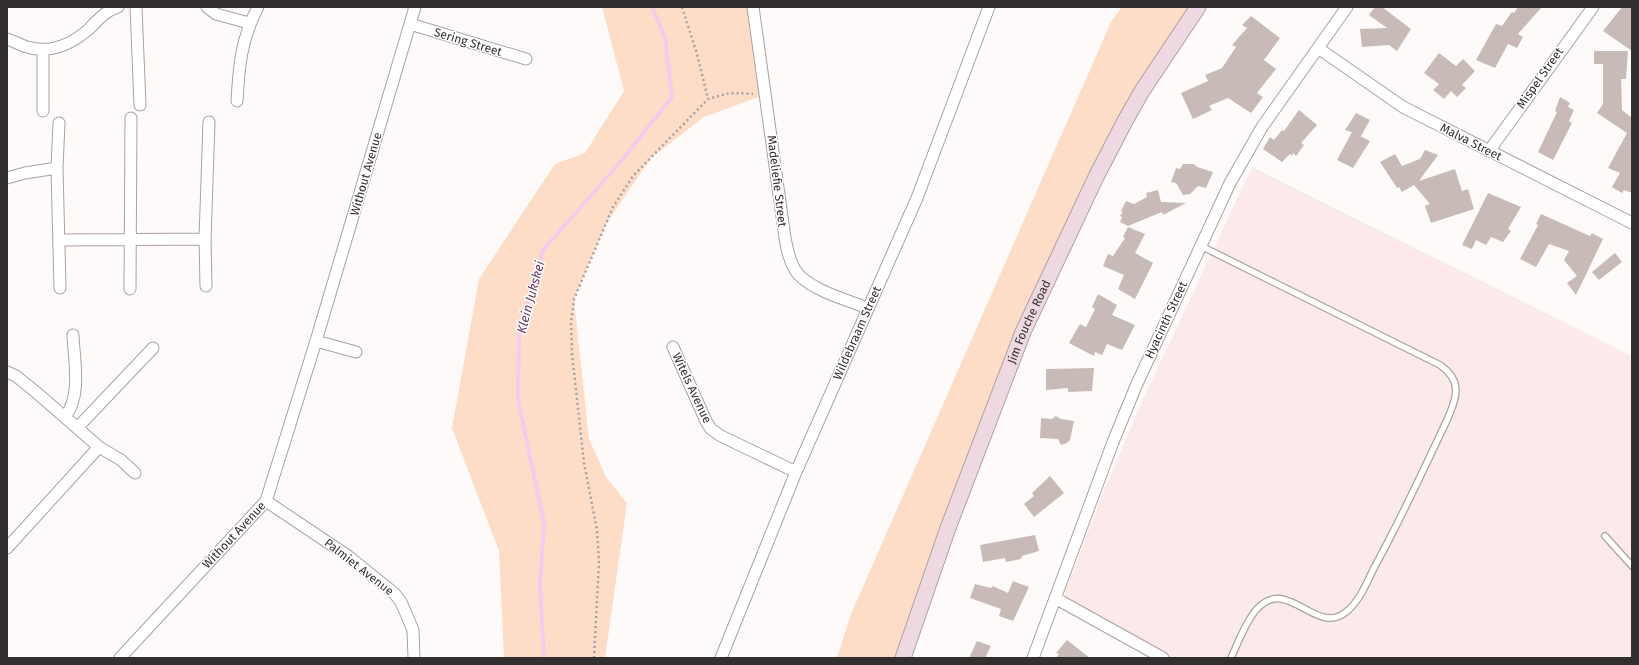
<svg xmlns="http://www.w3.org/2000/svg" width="1639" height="665" font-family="'Fira Sans',sans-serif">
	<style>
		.built { fill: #fceaeb }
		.green { fill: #fdddc7 }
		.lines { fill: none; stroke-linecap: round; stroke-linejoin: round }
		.stream { stroke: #f3cdeb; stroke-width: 4 }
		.building { fill: #c7bab7 }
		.lane-casing { stroke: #ada0a0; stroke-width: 8 }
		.street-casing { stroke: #ada0a0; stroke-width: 13 }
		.secondary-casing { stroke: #ada0a0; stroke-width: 17 }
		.path { stroke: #a7a2a2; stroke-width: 2.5; stroke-dasharray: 2 3; stroke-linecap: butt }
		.lane { stroke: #fff; stroke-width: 5.5 }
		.street { stroke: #fff; stroke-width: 11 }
		.secondary { stroke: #eed8e1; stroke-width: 15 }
		.labels { text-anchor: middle; stroke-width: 3; stroke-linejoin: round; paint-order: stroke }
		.street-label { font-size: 12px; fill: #342f2f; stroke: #fff }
		.water-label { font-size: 13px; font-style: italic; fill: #63345b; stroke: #fff }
	</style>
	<rect width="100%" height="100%" fill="#fffafa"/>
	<path class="built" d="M1252,167l380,189v302h-474l-91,-45 -3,-18 38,-100 42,-98z"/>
	<path class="green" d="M602,7h151l11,88 -60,22 -53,41 -45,66 -32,75 15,140 17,38 21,26 -22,155h-101l-5,-107 -47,-123 27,-149 76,-115 30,-11 39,-62z
		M1122,7h75l-58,88 -94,185 -144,378h-64l14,-44 260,-592z"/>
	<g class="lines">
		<path class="stream" d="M544,658l-4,-74 4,-61 -26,-124 1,-65 24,-84 80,-91 49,-62 -7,-59 -13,-31"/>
	</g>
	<path class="building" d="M1375,7h7l29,22 -14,22 -8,-6 -27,2 -2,-18 27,-1 -18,-13z
		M1518,7h24l-24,27 5,3 -6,11 -9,-4 -13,24 -19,-8 20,-36 6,2 10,-14 2,1z
		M1622,7h10v44l-29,-20z
		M1251,16l29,22 -16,22 12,9 -19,24 6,4 -12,16 -23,-15 -19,8 3,4 -19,9 -12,-26 27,-12 -3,-6 17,-7 14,-21 -4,-2 15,-17 -5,-3z
		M1594,51h34l-2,28h-5l1,31 10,8v75l-8,-3 -2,3 -10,-6 8,-14 -12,-5 19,-35 -30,-20 6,-9v-40h-9z
		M1439,53l17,13 7,-7 12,12 -13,14 4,3 -9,9 -6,-6 -7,8 -11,-9 6,-6 -15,-11z
		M1560,97l10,6 -2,4 6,3 -5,11 3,2 -19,37 -15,-8 19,-40 -2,-1z
		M1299,110l18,15 -16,18 3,2 -8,11 -3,-3 -1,3 -2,-2 -8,8 -19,-13 7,-12 4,3 8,-10 2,1z
		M1356,113l14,7 -9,16 -3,-1 12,6 -17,27 -16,-8 15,-28 -7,-2z
		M1425,150l13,5 -19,26 36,-12 7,22 6,-2 6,20 -43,14 -6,-17 5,-2 -16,-19 -12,7 -3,-5 -2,1 -17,-26 15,-8 7,12 18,-7z
		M1183,164h11l3,3 16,5 -7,16 -8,-2 -8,8 -7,1 -7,-12 -5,-1 5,-14 4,1z
		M1158,190l3,12 25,1 -23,12 -1,-3 -34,14 -8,-4 2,-5 -2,-1 3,-4 -2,-1 5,-10 8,3 13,-7 -1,-4z
		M1488,193l33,14 -13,22 3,2 -8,11 -12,-5 -5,8 -10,-5 -4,9 -10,-4z
		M1541,214l49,22 2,-3 11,6 -27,56 -9,-12 10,-7 -13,-16 5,-9 -20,-7 -13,23 -16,-8 18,-34 -2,-1z
		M1128,227l17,7 -10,19 18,10 -18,36 -17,-10 6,-14 -21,-9 5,-12 5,2 12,-18 -2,-1z
		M1615,253l7,9 -23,18 -7,-8z
		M1098,294l19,11 -5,10 23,10 -13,25 -15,-6 -5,11 -7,-3 -1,4 -25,-13 11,-19 6,3 9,-18 -3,-2z
		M1094,368l-2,23 -24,1v-4l-22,2v-21z
		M1056,416l5,3 13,2 -4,19 -3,3 -6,2 -3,-6 -18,-1 1,-20 11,1z
		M1050,476l14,17 -30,24 -10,-13 10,-8 -2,-3z
		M1035,535l4,16 -17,5 -1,3 -15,3 -1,-4 -22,4 -3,-17z
		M1013,581l16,6 -16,34 -14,-5 2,-7 -31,-11 5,-14 16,4 2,-2 15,7z
		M1067,640l23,18h-34l3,-4 -3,-1z
		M977,641l14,5 -6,12h-16z"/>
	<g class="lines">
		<g class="lane-casing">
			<path id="lane" d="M1201,246l239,119c23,16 17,33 7,55 -23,49 -46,99 -72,146 -8,16 -15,35 -29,46 -30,25 -59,-38 -90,-2 -11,13 -18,33 -25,48
				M1605,536l27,30"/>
		</g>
		<g class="street-casing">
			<path id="street" d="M136,7l4,98
				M207,7l9,7 33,9
				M753,7l32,231c2,11 4,22 10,32 12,19 52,30 73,38
				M410,24l116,35
				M7,39c7,2 13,6 20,8 23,7 45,-3 62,-18 10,-10 16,-18 29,-22
				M1318,48l85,59 229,116
				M237,101c2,-35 4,-62 21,-94
				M43,111v-62
				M59,123l-2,45 3,120
				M1489,151l104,-144
				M7,178l18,-5 32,-5
				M205,239l4,-117
				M60,240l145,-1 1,47
				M130,289l1,-171
				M316,341l40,11
				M673,347l33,74 5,8 10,7 75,36
				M7,372l9,4 21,17 62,54 -92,101
				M65,417c17,-22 9,-56 8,-82
				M78,427l75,-79
				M99,447l22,13 14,13
				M266,501l82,55 46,37 7,9 12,28 1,28
				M1055,598l108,60
				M120,658l146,-157 50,-160 99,-334
				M721,658l75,-186 121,-274 72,-191
				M1033,658l80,-216 23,-56 94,-203 32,-56 85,-120"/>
		</g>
		<g class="secondary-casing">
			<g id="secondary">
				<path id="s1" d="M903,658l45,-130 75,-196 73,-155 29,-56 17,-30 56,-84"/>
			</g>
		</g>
		<path class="path" d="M682,7l15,47 11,45
			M594,658l5,-96 -2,-32 -13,-67 -12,-109 -1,-31 3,-24 39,-92 20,-31 75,-77 22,-6 23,1"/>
		<use href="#lane" class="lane"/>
		<use href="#street" class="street"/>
		<use href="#secondary" class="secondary"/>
	</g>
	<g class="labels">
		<g class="street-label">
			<text transform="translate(468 42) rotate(17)" y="4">Sering Street</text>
			<text transform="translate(1540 78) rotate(-55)" y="4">Mispel Street</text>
			<text transform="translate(1471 142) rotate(27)" y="4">Malva Street</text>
			<text transform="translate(366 174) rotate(-74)" y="4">Without Avenue</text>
			<text transform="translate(777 181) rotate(83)" y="4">Madeliefie Street</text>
			<text transform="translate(1166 320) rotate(-65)" y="4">Hyacinth Street</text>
			<text dy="4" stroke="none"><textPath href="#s1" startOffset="359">Jim Fouche Road</textPath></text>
			<text transform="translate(857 333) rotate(-66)" y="4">Wildebraam Street</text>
			<text transform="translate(692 388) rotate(65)" y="4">Witels Avenue</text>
			<text transform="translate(234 535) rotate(-47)" y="4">Without Avenue</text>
			<text transform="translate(359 567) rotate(38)" y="4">Palmiet Avenue</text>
		</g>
		<g class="water-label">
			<text transform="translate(530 297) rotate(-75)" y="5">Klein Jukskei</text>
		</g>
	</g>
	<rect width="1639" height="665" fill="none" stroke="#342f2f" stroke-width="16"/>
</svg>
